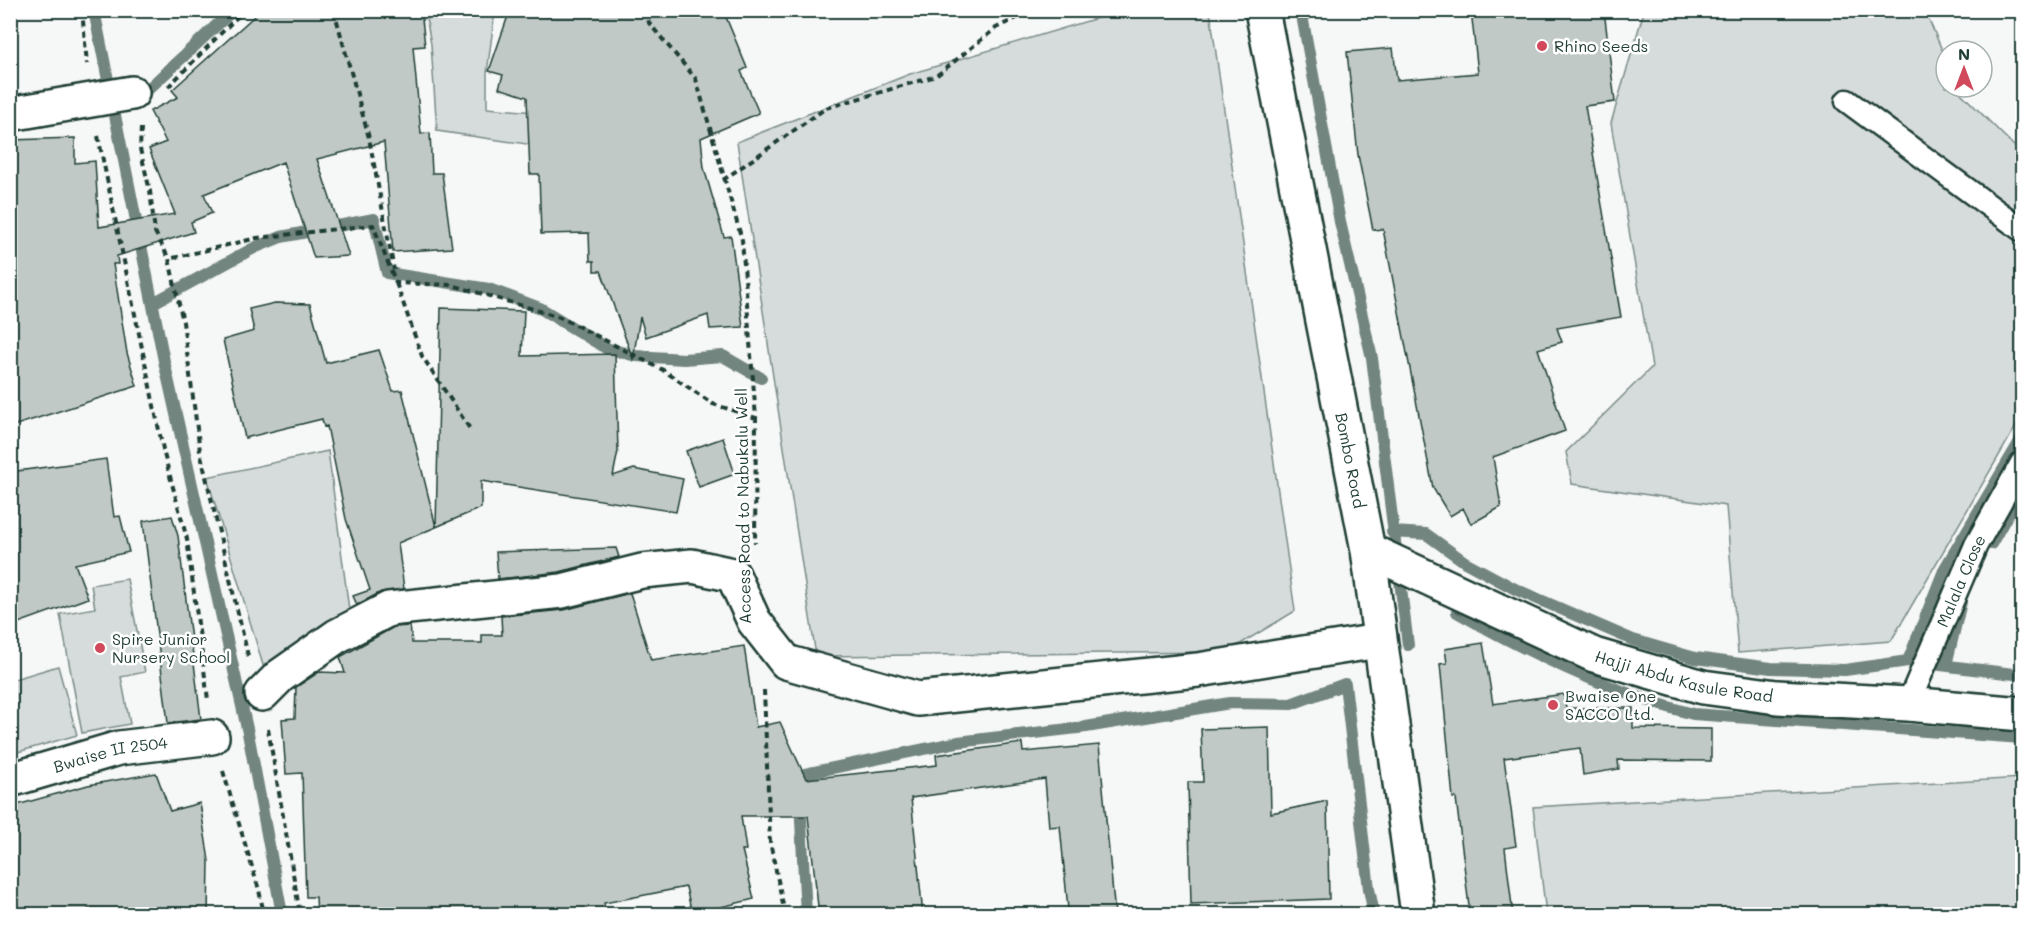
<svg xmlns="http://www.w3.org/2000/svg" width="2033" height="925" font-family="Mali,sans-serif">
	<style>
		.green { fill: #d6dcdb; stroke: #7a8c88; stroke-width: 1.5 }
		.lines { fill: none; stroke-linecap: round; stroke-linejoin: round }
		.stream { stroke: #72857f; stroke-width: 12 }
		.building { fill: #c0c9c6; stroke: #1f3d34; stroke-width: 1.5 }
		.lane-casing { stroke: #1f3d34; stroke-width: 27 }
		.street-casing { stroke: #1f3d34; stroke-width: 38 }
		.primary-casing { stroke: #1f3d34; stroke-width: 38 }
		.path { stroke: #1f3d34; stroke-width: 4; stroke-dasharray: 6 4.5; stroke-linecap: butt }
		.lane { stroke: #fff; stroke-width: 22 }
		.street { stroke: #fff; stroke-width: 33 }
		.primary { stroke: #fff; stroke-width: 33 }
		.poi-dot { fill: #d1495b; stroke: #fff; stroke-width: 2 }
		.labels { text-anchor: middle; stroke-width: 5; stroke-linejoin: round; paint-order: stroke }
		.poi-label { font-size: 16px; fill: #1f3d34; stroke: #fff; text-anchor: start }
		.street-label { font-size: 16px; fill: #1f3d34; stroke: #fff }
	</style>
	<rect width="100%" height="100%" fill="#f6f7f7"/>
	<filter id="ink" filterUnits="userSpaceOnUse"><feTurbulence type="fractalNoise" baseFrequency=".0167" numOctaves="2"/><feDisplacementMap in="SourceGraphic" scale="12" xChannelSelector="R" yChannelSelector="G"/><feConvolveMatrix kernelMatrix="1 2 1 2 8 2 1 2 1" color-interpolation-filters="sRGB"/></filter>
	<g filter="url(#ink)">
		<path class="green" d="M425,11h70l-8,62v35l61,5 -1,34 -110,-16 -6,-87z
			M1121,11h89l85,600 -68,41 -411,4 -79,-514 173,-68z
			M1644,11h281l21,48v28h12l3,6 61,61v262l-131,225 -153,12 -12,-147 -154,-22 -6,-32 86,-85 -41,-244z
			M328,451l23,174 -83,57 -61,-205z
			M127,579l18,93 -24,5 9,47 -48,9 -22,-119 35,-6 -4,-23z
			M58,666l19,69 -66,19v-74z
			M2022,778v136h-476l-13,-107z"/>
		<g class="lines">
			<path class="stream" d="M94,10l70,351 84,372 34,181
				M1301,10l39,212 32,136 36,287
				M143,94l90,-84
				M153,303l101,-55 27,-11 93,-18 13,54 102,16 51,19 66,40 30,8 48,3 39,-3 38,22
				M1392,532l34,2 39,28 52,28 116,50 62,18 76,10 74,2 63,-9 114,14
				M1991,544l31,-55
				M1457,612c74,42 154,81 236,102l329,24
				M1908,661l37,-93 77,-130
				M1946,665l15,-63
				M799,784v-9l159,-33 128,-15 144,-24 61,1 54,-20 24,205 5,25
				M800,802l6,112"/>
		</g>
		<path class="building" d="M261,10h160l4,36 -12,1 8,87 9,-1 2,40h10l10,75 -59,4 -9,-110 -67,17 32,97 -35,2 -31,-96 -79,32 8,19 -21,9 3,10 -77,24 1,8h-5l14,89 10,33 -127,41v-103h5l-5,-45v-139l65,-2v25l20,-2 4,66 76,-13 -26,-65 17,-7 -16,-31 28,-14 -6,-7z
			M510,10h213l24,58 -6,3 18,42 -58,25 3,30 20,69 7,-1 12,91 -33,2 -2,-14 -62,22 -6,-20 -7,42 -32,-88h-7v-10h-4l-1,-28 -48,1 -2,-60h-9l-3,-77 -28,-9 4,-13 -14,-4z
			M1471,10h133l11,92 -30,4 36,211 -64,11 5,14 -24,7 27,82 -72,26 8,50 -30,17 -8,-16 -13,8 -17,-28 -50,-259 -10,1 -15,-75 -11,-103 46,-4 4,32 81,-7z
			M275,303l35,1 16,59 53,-13 14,41 9,-1 34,137 -38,16 6,46 -23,3 -24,13 -4,-9 17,-6 -24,-71 -19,-93 -3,1 -2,-8 -77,19 -22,-98 31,-9 -5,-22z
			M441,308l83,3 -2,45 93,-2 3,97 -5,25 21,-7 49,10 -7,33 -195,-31v27l-45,19z
			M723,438l12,36 -36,13 -13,-36z
			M106,459l8,58 6,-1 9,36 -54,12 13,34 -78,28v-154z
			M172,516l6,20 23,183 -33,4 -25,-202z
			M616,548l3,9 -60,15 -61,7 -2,-27z
			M630,593l21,67 93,-14 12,81 24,-5 26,57 131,-14 -1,-10 86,-12 1,9 76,-7 16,170h-41l-1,-6h-5l-8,-83 -11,1 -4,-48 -134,19 12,117h-104l-11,-99h-67l5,34h-4l12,49 -62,15 -6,-27 -82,16 2,12h-289l-1,-18h-10l-4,-124 -16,1 -4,-55 13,-1 1,-31 23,-15 26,1 -5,-16 54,-30 16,-1 2,17h70v-8h20l-1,-19 63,-6z
			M1483,643l10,61 71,-10 2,14h67v20l78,1v32l-93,-1 1,9 -36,6 -3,-27 -76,10 12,88 -11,2 8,67h-43l-14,-117h-3l-13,-134 7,-1 -2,-14z
			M1269,727l2,86 56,-12 2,98 -138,5 -3,-122h15l-2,-53z
			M156,773l14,38 30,-8 9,58 -1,54h-61v-4l-59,-2v6h-78v-108l78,-22z"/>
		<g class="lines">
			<g class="lane-casing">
				<g id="lane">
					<path d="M1847,101l175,129"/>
					<path id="s1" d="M1908,704l68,-159 46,-82"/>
				</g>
			</g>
			<g class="street-casing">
				<g id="street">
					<path d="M10,114l122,-21"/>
					<path id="s2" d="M1368,550l226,105 109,32 74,10 131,7 114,10"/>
					<path d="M262,694l18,-18 57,-40 52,-27 173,-18 80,-20 50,-5 41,9 21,46 32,41 132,37 280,-29 180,-29"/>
					<path id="s3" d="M10,780l109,-32 93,-11"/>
				</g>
			</g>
			<g class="primary-casing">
				<g id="primary">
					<path id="s4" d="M1262,10l106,540 50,364"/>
				</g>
			</g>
			<path class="path" d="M82,10l5,54
				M334,10l35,128 25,132
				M646,10l3,13 47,56 46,161 14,178 -1,125
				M168,87l76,-77
				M141,128l-1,21 10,42 5,41 14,27
				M98,136l66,318 23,85 21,161
				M723,180l103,-72 110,-32 60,-48 37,-18
				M396,283l26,73 48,73
				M248,656l-48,-205 -17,-129 -14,-63 88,-21 116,-13 23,58 56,2 108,32 103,53 50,34 43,14
				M764,690l6,152 15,72
				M268,729l32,185
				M223,771l36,119 5,24
				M766,914l18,-4"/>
			<use href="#lane" class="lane"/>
			<use href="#street" class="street"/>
			<use href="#primary" class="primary"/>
		</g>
	</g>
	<g class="poi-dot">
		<circle cx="1542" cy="46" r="6"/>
		<circle cx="100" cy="648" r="6"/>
		<circle cx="1553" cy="705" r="6"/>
	</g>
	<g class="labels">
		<g class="poi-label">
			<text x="1554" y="52">Rhino Seeds</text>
			<text x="112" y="645">Spire Junior<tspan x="112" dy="18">Nursery School</tspan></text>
			<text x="1565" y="702">Bwaise One<tspan x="1565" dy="18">SACCO Ltd.</tspan></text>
		</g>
		<g class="street-label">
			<text dy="6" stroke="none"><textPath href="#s4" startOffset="459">Bombo Road</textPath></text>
			<text transform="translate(743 506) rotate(-91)" y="6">Access Road to Nabukalu Well</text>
			<text dy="6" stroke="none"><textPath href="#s1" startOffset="134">Malala Close</textPath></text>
			<text dy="6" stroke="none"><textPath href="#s2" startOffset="342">Hajji Abdu Kasule Road</textPath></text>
			<text dy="6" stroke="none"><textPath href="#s3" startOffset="104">Bwaise II 2504</textPath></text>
		</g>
	</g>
	<rect width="2033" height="925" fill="none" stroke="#fff" stroke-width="36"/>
	<rect x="18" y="18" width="1997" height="889" fill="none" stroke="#1f3d34" stroke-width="2" filter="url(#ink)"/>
	<g transform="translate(1964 69)"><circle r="28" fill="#ffffff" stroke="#a5b1ae" stroke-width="1.5"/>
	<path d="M0-4.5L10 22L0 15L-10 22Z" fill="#d1495b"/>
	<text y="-9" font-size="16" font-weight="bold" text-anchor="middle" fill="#1f3d34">N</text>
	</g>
</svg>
